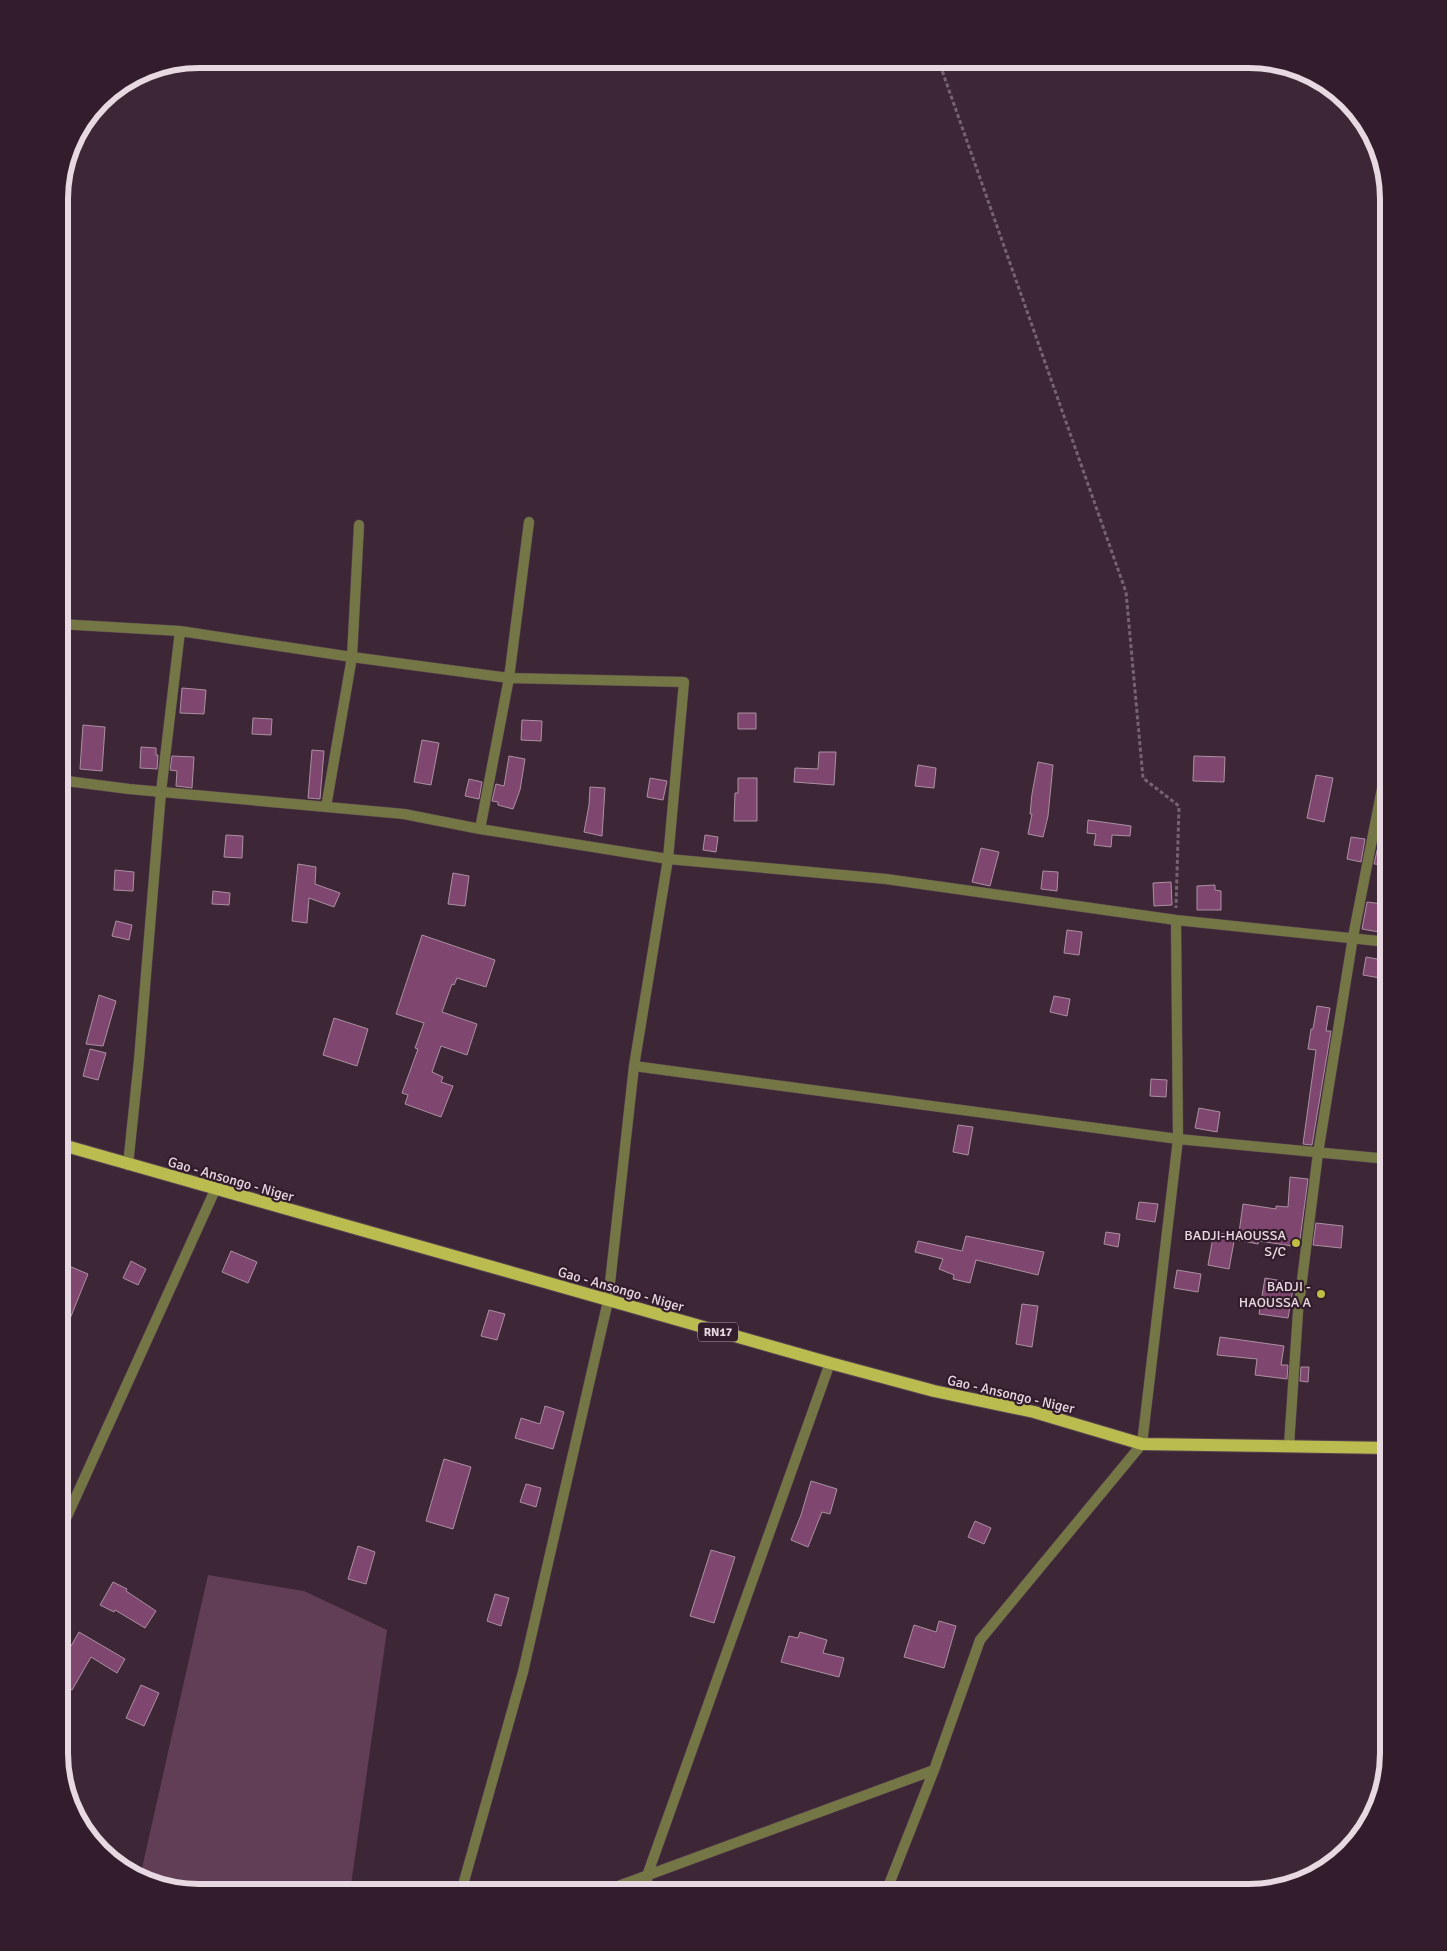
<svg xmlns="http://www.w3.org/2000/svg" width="1447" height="1951" font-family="Signika,sans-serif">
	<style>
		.green { fill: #613e56 }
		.building { fill: #7f476f; stroke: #ab90a2 }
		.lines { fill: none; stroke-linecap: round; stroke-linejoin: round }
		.street-casing { stroke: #584351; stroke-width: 11 }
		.primary-casing { stroke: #584351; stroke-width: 14 }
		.path { stroke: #766370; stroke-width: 3; stroke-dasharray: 4 2.5; stroke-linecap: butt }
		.street { stroke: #757645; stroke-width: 10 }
		.primary { stroke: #babc50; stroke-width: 12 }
		.poi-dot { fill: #bebf42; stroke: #331d2c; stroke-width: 2 }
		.labels { text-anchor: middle; stroke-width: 4.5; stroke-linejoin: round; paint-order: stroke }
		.shield { fill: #331d2c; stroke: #b1a0ab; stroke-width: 1 }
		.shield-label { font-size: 12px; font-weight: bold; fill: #e7d8e1 }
		.street-label { font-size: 14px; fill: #e7d8e1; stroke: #331d2c }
		.poi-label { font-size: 14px; fill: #e7d8e1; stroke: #331d2c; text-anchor: end }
		.rim { fill: none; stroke: #e7d8e1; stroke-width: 6 }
	</style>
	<rect width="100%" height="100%" fill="#3d2736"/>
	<path class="green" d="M208,1575l96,16 83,39 -37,262h-160l-50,-15z"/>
	<path class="building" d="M182,688l24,2 -2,24 -24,-1z
		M738,713h18v16h-18z
		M253,718l19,1 -1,16 -19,-1z
		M522,720l20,1 -1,20 -20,-1z
		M83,725l22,2 -3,44 -22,-2z
		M422,740l17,3 -8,42 -17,-3z
		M141,747l15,1v7h2l-1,14 -17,-1z
		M312,750l12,1 -4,48 -12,-1z
		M819,752h17l-2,33 -40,-3 1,-14 23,1z
		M172,756l22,1 -2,31 -16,-2 1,-15 -7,-1z
		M509,756l16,3 -5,31 -7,19 -15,-4v-3l-6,-1 4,-17 8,2z
		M1194,756l31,1 -1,25 -31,-1z
		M1038,762l15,3 -5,51 -5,21 -15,-3 4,-20h-2l2,-20z
		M918,765l18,3 -2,20 -19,-2z
		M1316,775l17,3 -9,44 -17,-4z
		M650,778l17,3 -4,19 -16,-3z
		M738,778h19v43h-23l1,-28h3z
		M469,779l13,3 -3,17 -14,-3z
		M590,787l15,1 -3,48 -18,-4 5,-27z
		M1088,820l43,6 -1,10 -18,-1 -1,12 -17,-2 2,-11 -9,-1z
		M226,835l17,1 -1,22 -18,-1z
		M705,835l13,2 -2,15 -13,-2z
		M1351,837l14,2 -4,23 -14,-3z
		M1379,842l9,2v21l-14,-1z
		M981,848l18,4 -9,34 -18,-4z
		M298,864l18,3 -1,17 25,9 -6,14 -25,-9 -2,25 -15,-2z
		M115,870l19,2 -1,19 -19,-1z
		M1043,871l15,1 -1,19 -16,-2z
		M453,873l16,3 -4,30 -17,-2z
		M1171,882l1,23 -18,1 -1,-23z
		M1215,885v5l6,1v19h-24v-24z
		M213,891l17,2 -1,12 -17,-1z
		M1367,902l16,2 -4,28 -17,-3z
		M116,921l16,4 -3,15 -17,-4z
		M1067,930l15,2 -3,23 -15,-2z
		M422,935l73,25 -9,27 -29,-9 -3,7 -2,-1 -10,28 35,12 -10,31 -26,-9 -9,26 11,5 -2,5 12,4 -12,31 -36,-13 3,-9 -6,-2 16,-44 -3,-1 9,-25 -28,-9z
		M1366,957l17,3 -3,18 -17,-3z
		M99,995l17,6 -13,45 -17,-2z
		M1054,996l16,3 -3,17 -17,-4z
		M1317,1006l13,2 -4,23h5l-19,114 -9,-1 13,-94 -8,-1 3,-20h2z
		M334,1018l34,11 -11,37 -34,-11z
		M90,1049l16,4 -8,27 -15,-4z
		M1151,1079l16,1 -1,17 -16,-1z
		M1199,1108l21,4 -3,20 -22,-4z
		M958,1125l15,2 -5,28 -15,-3z
		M1290,1177l18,2 -9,68 -40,-6 -1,3 -20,-4 5,-36 33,5v-3l12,1z
		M1139,1202l19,2 -3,18 -19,-3z
		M1316,1223l27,3 -2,22 -28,-3z
		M1106,1232l14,2 -2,13 -14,-3z
		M1214,1232l21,4 -6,33 -21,-4z
		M966,1236l78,16 -6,23 -62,-15 -6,23 -17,-4 1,-4 -15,-6 4,-10 -28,-7 3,-11 44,10z
		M231,1251l26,11 -9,21 -26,-11z
		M131,1261l15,8 -8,16 -15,-7z
		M69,1266l19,8 -29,72v-55z
		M1177,1270l24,4 -3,18 -24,-4z
		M1265,1278l29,5 -6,35 -29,-4z
		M1022,1304l16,2 -6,41 -16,-3z
		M489,1310l16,4 -8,26 -16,-4z
		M1220,1337l64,9 -3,19h7l-1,14 -32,-4 2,-16 -40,-4z
		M1301,1367h8l-1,15 -8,-1z
		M545,1406l19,6 -11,37 -38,-11 6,-20 19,6z
		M444,1459l27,8 -18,62 -27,-8z
		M811,1481l26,8 -7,25 -8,-2 -14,35 -17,-7 10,-25z
		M526,1484l15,4 -5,19 -16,-5z
		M975,1521l16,7 -7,16 -16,-7z
		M358,1546l17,6 -9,32 -18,-5z
		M711,1550l24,7 -21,66 -24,-7z
		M113,1582l14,7 -1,2 30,20 -11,17 -30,-18 -1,2 -14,-7z
		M495,1594l14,4 -8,28 -14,-5z
		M939,1621l17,5 -12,42 -40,-11 10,-32 22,7z
		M79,1632l46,27 -8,14 -26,-16 -19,33 -13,-8v-15z
		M800,1632l27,8 -4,13 21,5 -5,19 -58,-15 8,-26 9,2z
		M141,1685l18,8 -15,33 -18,-8z"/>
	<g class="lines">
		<g class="street-casing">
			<path id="street" d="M59,624l121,7 172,26 157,21 175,4 -16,177 -34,207 -26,235 -85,371 -62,220
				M59,780l70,9 275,25 76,15 188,30 218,20 290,41 212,22
				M326,807l26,-150 7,-132
				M480,829l29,-151 20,-156
				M634,1066l544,73 210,20
				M128,1165l11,-105 22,-268 19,-161
				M1289,1445l9,-133 20,-159 35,-216 35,-179
				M59,1498l13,7
				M59,1534l156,-344
				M1380,1785l8,-38
				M602,1892l332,-122
				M646,1892l2,-19 182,-510
				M886,1892l48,-122 46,-130 162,-196 36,-305 -2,-219"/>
		</g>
		<g class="primary-casing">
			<path id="primary" d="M59,1144l771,219 104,28 100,21 108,32 246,4"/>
		</g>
		<path class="path" d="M938,59l188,533 17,186 36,28 -3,102"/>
		<use href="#street" class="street"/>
		<use href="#primary" class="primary"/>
	</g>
	<g class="poi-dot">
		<circle cx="1296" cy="1243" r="5"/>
		<circle cx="1321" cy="1294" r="5"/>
	</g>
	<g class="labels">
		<rect class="shield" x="698" y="1322.5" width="40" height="19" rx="4"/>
		<g class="shield-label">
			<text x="718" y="1336">RN17</text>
		</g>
		<g class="street-label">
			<text transform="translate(231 1179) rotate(16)" y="5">Gao - Ansongo - Niger</text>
			<text transform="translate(621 1289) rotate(16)" y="5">Gao - Ansongo - Niger</text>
			<text transform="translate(1011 1394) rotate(13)" y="5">Gao - Ansongo - Niger</text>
		</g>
		<g class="poi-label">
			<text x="1286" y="1240">BADJI-HAOUSSA<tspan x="1286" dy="16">S/C</tspan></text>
			<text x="1311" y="1291">BADJI -<tspan x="1311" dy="16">HAOUSSA A</tspan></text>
		</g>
	</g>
	<path d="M0 0H1447V1951H0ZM199 68H1249A131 131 0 0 1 1380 199V1753A131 131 0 0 1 1249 1884H199A131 131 0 0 1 68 1753V199A131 131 0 0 1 199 68Z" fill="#331d2c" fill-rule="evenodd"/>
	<path class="rim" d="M199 68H1249A131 131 0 0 1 1380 199V1753A131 131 0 0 1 1249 1884H199A131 131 0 0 1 68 1753V199A131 131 0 0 1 199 68Z"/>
</svg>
